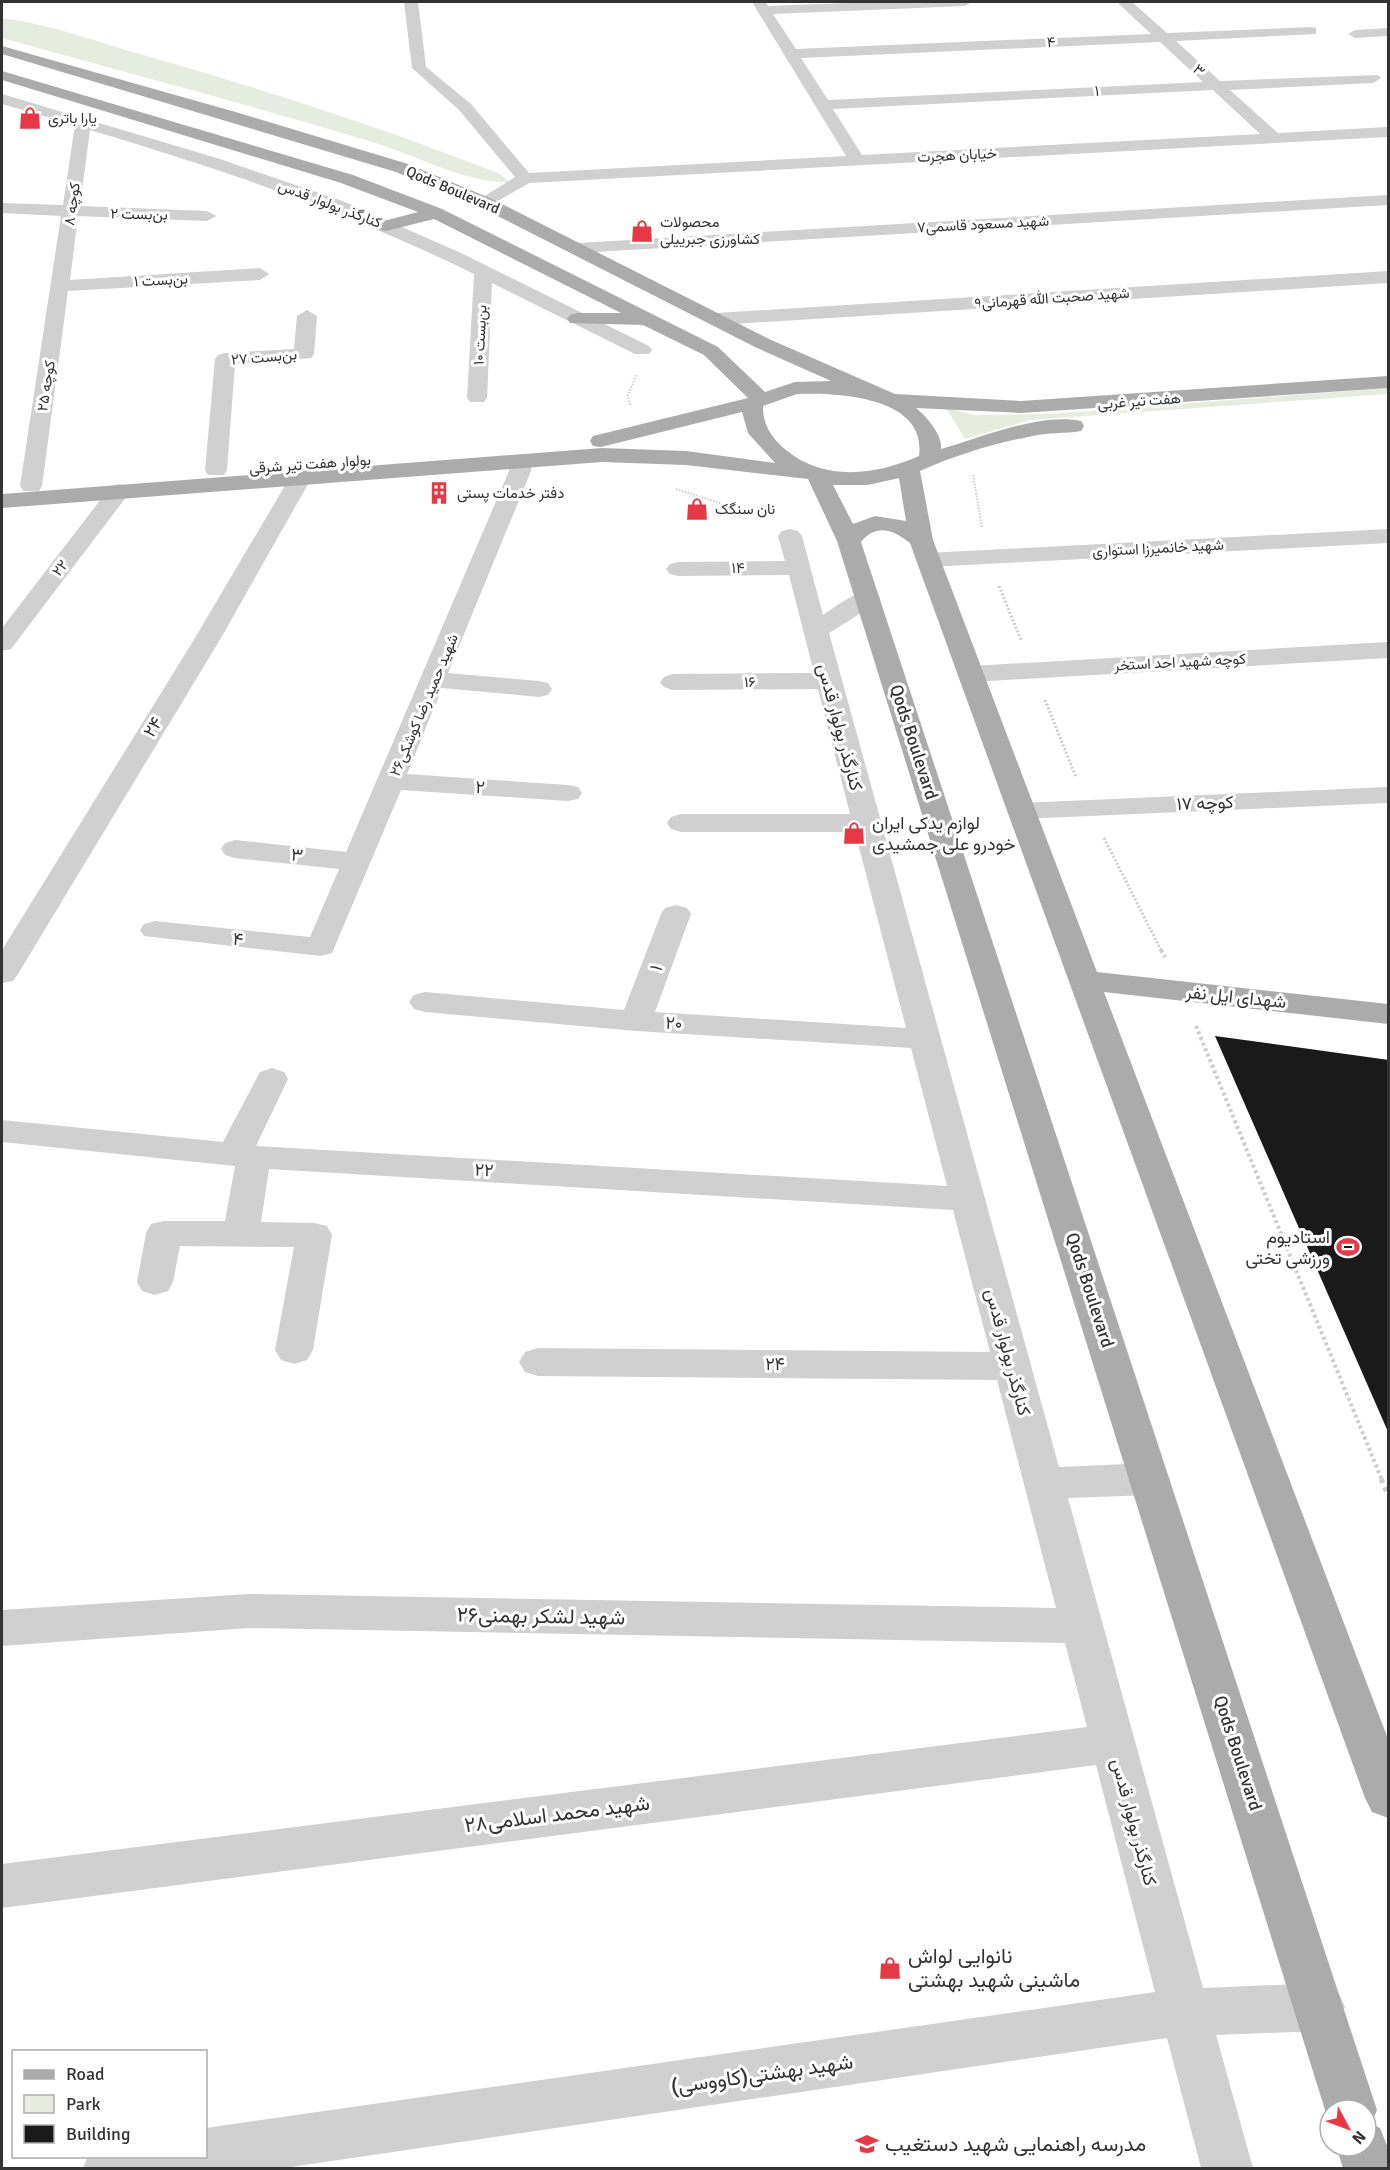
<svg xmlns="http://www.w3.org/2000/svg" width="1390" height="2170" font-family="Signika,Vazirmatn,sans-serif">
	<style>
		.green { fill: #e6ecdf }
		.building { fill: #1a1a1a }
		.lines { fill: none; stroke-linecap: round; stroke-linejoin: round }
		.path-far3 { stroke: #cdcdcd; stroke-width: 2; stroke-dasharray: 1.5 1.5; stroke-linecap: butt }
		.path-far2 { stroke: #cdcdcd; stroke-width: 3; stroke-dasharray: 2 2; stroke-linecap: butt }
		.path-far1 { stroke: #cdcdcd; stroke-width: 4; stroke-dasharray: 3 3; stroke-linecap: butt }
		.path { stroke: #cdcdcd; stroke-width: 5; stroke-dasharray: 4.5 4.5; stroke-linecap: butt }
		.minor { fill: #d0d0d0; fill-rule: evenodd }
		.major { fill: #ababab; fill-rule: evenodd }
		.labels { text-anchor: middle; stroke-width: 6; stroke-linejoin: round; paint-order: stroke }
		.far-street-label { font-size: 15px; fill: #333; stroke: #fff }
		.far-poi-label { font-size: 15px; fill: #333; stroke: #fff; text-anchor: start }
		.street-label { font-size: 18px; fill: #333; stroke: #fff }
		.poi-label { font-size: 18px; fill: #333; stroke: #fff; text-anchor: start }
		.near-street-label { font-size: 21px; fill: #333; stroke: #fff }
		.near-poi-label { font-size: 21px; fill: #333; stroke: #fff; text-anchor: start }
	</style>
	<rect width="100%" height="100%" fill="#fff"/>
	<path class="green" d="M2,18c49,6 98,25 145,38 119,34 236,72 351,117l12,9c-43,2 -94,-27 -135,-39 -123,-38 -249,-70 -373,-105z
		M1388,388v6l-358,26 -65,19 -19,-31 29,7 73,-1z"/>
	<path class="building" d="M1215,1036l174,24v374z"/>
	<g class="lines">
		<path class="path-far3" d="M630,405l-2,-9 8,-21
			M973,475l9,52
			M676,489l87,28"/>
		<path class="path-far2" d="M999,586l22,54
			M1045,700l31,77
			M1104,838l58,114"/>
		<path class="path-far1" d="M1161,950l4,7
			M1196,1026l186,454"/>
		<path class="path" d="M1381,1479l7,16"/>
		<path class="minor" d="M404,2h14l8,65 45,37 58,69 317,-17 -94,-154h14l2,4 105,-4h99l-7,4 -192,8 23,35 355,-15 -34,-32h15l35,31 144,-6 5,1v6l-140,7 44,40 158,-6 3,3 -8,5 -143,7 48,43 110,-6v10l-859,46 -43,25 -9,-5 3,-4 35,-22 -56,-67 -47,-42zM1160,42l43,40 -375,18 -27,-42zM1213,90l47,44 -398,21 -29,-46z
			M1388,28v8l-33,2 -7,-4 7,-4z
			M2,94l218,65 125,43 116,51 188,93 3,4 -3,4h-14l-143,-71 -5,115 -3,4h-14l-3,-4 7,-124c-126,-62 -250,-104 -384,-144l-10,76 127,5 9,5 -9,5 -129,-5 -8,64 190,-12 9,6 -9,6 -192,11 -26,195 -3,5h-16l-3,-5 41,-270 -59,-3v-10l61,2 12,-80 -73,-21z
			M1388,195v10l-810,48 -9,-5 9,-5z
			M1388,271v12l-672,42 -10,-6 10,-6z
			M307,310l10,6 -3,38 -3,4 -76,6 -8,106 -3,5h-16l-3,-5 10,-111 3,-4 7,-2 69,-4 3,-33z
			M521,454l8,2 3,5 -1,10 -83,202 91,8 9,2 4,6 -4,6 -9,2 -97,-9 -35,86 161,11 10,2 4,6 -4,6 -10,2 -167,-11 -69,163 -11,3 -177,-20 -4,-6 4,-6 11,-3 155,16 29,-68 -104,-11 -10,-3 -4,-6 4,-6 10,-3 111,12 163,-381 4,-15z
			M301,470l8,2 3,5 -91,161 -203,336 -5,7 -11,2v-33l193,-312 95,-161 3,-5z
			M119,484l8,2 3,5 -3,5 -116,153 -9,2v-23l109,-142z
			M790,529l8,2 4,5 21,79c16,-10 34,-27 54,-22l3,5 -3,5 -48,30 230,834 91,-4 14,5 6,11 -6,11 -14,5 -82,3 135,490 117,-5 17,7 8,17 -8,17 -17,7 -104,4 37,133h-52l-34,-130 -883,130h-201l5,-12h118v-28l949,-136 -59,-227 -1094,143v-44l1085,-137 -22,-84 -816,-15 -247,18v-36l247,-16 807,14 -59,-228 -459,-4 -13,-4 -6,-10 6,-10 13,-4 452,4 -37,-142 -684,-41 -8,53 53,1 13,3 5,9 -19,115 -6,10 -13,4 -13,-4 -6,-10 19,-103 -114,-1 -7,36 -5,9 -13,4 -13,-4 -5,-9 9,-49 5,-9 13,-3h61l10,-55 -233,-24v-22l221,22 37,-70 12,-4 12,4 4,7 -32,67 691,40 -36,-138 -275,-17 -211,-19 -11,-3 -5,-7 5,-7 11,-3 199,18 37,-96 4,-6 11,-3 11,3 4,6 -36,98 251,16 -51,-196h-174l-10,-3 -4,-6 4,-6 10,-3h169l-32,-125 -145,1 -9,-3 -4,-5 4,-5 9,-3 141,-1 -25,-98 -111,1 -8,-2 -4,-5 4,-5 8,-2 107,-1 -7,-25 4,-5z
			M1388,529v14l-460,24 -8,-2 -4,-5 4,-5 8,-2z
			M1388,642v16l-417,24 -9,-3 -4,-5 4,-5 9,-3z
			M1388,787v16l-367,16 -10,-2 -4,-6 4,-6 10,-2z"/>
		<path class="major" d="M2,46l237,67 169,51 84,35 277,140 126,55 126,7 367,-25v12l-367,25 -105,-5c10,8 27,27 25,41 39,-11 100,-37 140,-28l3,5 -3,5c-16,3 -32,1 -48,5 -37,7 -78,19 -113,35l13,69 164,432 291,32v20l-284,-32 284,747v79l-16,-6 -7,-14 -455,-1255c-17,-13 -33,-20 -49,-1l516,1568 -6,14 9,4 8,20v20h-45l-7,-22h30v-36h-36v11l-5,-11 -488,-1569 -29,-62 -122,-14 -84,-3 -600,46v-14l600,-46 84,3 89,12 -27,-30 -6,-21 -141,35 -8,-1 -3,-5 3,-5 155,-38 -44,-43 -61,-30 -73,-2 -3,-4 3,-4 7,-2h44l-187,-94 -48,12 -6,-1 -3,-4 3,-4 38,-10 -77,-29 -339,-103v-9l351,104 89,34 276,138 47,45 30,-10 36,-1 -76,-34 -275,-140 -84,-35 -394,-118zM797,394c40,-1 130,2 122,62 -43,19 -94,26 -133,-6 -14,-12 -23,-24 -23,-44zM899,478l7,43 -31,-5 -22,8 -20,-39h35z"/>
	</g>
	<defs>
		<g id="shop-bare" transform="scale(1.8)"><path d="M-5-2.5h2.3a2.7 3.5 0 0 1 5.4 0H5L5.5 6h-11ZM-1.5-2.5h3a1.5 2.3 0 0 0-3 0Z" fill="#e63946" stroke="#fff" stroke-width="2.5" paint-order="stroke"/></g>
		<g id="building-bare" transform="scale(1.8)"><path d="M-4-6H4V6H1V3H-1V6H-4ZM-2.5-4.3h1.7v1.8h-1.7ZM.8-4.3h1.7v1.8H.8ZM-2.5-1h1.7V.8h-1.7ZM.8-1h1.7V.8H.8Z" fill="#e63946" stroke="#fff" stroke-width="2.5" paint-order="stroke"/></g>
		<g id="stadium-bare" transform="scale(1.8)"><path d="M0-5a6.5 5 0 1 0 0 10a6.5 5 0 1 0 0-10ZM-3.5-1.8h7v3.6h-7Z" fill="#e63946" stroke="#fff" stroke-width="2.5" paint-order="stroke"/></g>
		<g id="school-bare" transform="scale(1.8)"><path d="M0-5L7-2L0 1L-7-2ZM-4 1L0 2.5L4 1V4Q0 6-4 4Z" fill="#e63946" stroke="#fff" stroke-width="2.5" paint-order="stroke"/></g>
	</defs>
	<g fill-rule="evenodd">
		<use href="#shop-bare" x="30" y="118"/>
		<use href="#shop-bare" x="642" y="231"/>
		<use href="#building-bare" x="439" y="493"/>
		<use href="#shop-bare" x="697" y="509"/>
		<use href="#shop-bare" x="854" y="833"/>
		<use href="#stadium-bare" x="1348" y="1247"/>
		<use href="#shop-bare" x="890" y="1968"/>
		<use href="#school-bare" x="867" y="2144"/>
	</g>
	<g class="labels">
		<g class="far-street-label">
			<text transform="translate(1051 42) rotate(-3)" y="5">۴</text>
			<text transform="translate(1199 70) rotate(42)" y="5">۳</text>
			<text transform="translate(1097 91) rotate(-3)" y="5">۱</text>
			<text transform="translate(957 155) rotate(-3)" y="5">خیابان هجرت</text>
			<text transform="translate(453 190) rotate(23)" y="5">Qods Boulevard</text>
			<text transform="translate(72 204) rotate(-82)" y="5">کوچه ۸</text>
			<text transform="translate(330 204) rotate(21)" y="5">کنارگذر بولوار قدس</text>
			<text transform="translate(139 214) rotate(1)" y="5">بن‌بست ۲</text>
			<text transform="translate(983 224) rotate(-3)" y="5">شهید مسعود قاسمی۷</text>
			<text transform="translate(161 280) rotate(-3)" y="5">بن‌بست ۱</text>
			<text transform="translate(1052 298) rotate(-4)" y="5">شهید صحبت الله قهرمانی۹</text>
			<text transform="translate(480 335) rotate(-87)" y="5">بن‌بست ۱۰</text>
			<text transform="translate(264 357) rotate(-5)" y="5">بن‌بست ۲۷</text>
			<text transform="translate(46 386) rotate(-81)" y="5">کوچه ۲۵</text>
			<text transform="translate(1139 401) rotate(-4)" y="5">هفت تیر غربی</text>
			<text transform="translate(310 464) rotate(-4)" y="5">بولوار هفت تیر شرقی</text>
			<text transform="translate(1158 548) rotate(-3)" y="5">شهید خانمیرزا استواری</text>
			<text transform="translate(60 568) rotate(-53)" y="5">۲۲</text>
			<text x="738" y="573">۱۴</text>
			<text transform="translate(1180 662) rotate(-3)" y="5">کوچه شهید احد استخر</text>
			<text transform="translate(750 682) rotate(-1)" y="5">۱۶</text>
			<text transform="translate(424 705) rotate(-67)" y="5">شهید حمید رضا کوشکی۲۶</text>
		</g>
		<g class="far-poi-label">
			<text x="48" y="123">یارا باتری</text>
			<text x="660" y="227">محصولات<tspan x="660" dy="17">کشاورزی جبرییلی</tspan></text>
			<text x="457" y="498">دفتر خدمات پستی</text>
			<text x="715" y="514">نان سنگک</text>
		</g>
		<g class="street-label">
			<text transform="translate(153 727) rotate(-58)" y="6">۲۴</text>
			<text transform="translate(840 727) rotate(75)" y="6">کنارگذر بولوار قدس</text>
			<text transform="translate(914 742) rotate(72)" y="6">Qods Boulevard</text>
			<text transform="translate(480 787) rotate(4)" y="6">۲</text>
			<text transform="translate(1205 803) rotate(-2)" y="6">کوچه ۱۷</text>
			<text transform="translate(297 855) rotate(6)" y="6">۳</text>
			<text transform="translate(238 939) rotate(6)" y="6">۴</text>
			<text transform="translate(656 968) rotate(-69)" y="6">۱</text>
			<text transform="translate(1236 997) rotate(6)" y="6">شهدای ایل نفر</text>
			<text transform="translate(674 1023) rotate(4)" y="6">۲۰</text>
			<text transform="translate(484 1170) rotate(3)" y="6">۲۲</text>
			<text transform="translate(1090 1290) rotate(72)" y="6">Qods Boulevard</text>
			<text transform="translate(1008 1352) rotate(75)" y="6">کنارگذر بولوار قدس</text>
			<text x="775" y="1370">۲۴</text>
			<text transform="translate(1238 1753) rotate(72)" y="6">Qods Boulevard</text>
			<text transform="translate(1134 1822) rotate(75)" y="6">کنارگذر بولوار قدس</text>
		</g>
		<g class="poi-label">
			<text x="872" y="829">لوازم یدکی ایران<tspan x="872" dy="21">خودرو علی جمشیدی</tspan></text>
			<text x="1330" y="1243" text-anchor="end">استادیوم<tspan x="1330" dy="21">ورزشی تختی</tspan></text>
		</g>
		<g class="near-street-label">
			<text transform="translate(541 1616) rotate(1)" y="7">شهید لشکر بهمنی۲۶</text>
			<text transform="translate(557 1814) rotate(-7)" y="7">شهید محمد اسلامی۲۸</text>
			<text transform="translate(762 2074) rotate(-8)" y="7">شهید بهشتی(کاووسی)</text>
		</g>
		<g class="near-poi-label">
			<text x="908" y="1963">نانوایی لواش<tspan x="908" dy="24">ماشینی شهید بهشتی</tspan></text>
			<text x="885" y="2151">مدرسه راهنمایی شهید دستغیب</text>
		</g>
	</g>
	<rect width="1390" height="2170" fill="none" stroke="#333333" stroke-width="6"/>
	<rect x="12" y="2050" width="195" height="108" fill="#ffffff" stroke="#adadad" stroke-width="1.5"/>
	<rect x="24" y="2070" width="30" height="9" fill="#ababab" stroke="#adadad" stroke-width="1.5"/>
	<text x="66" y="2080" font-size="18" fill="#333333">Road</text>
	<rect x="24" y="2095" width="30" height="18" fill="#e6ecdf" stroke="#adadad" stroke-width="1.5"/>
	<text x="66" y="2110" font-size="18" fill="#333333">Park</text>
	<rect x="24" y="2125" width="30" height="18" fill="#1a1a1a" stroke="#adadad" stroke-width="1.5"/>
	<text x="66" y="2140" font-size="18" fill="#333333">Building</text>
	<g transform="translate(1348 2128) rotate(131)"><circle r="28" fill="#ffffff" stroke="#adadad" stroke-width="1.5"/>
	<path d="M0-4.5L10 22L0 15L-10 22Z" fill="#e63946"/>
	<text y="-9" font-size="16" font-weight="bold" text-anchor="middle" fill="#333333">N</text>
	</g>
</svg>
